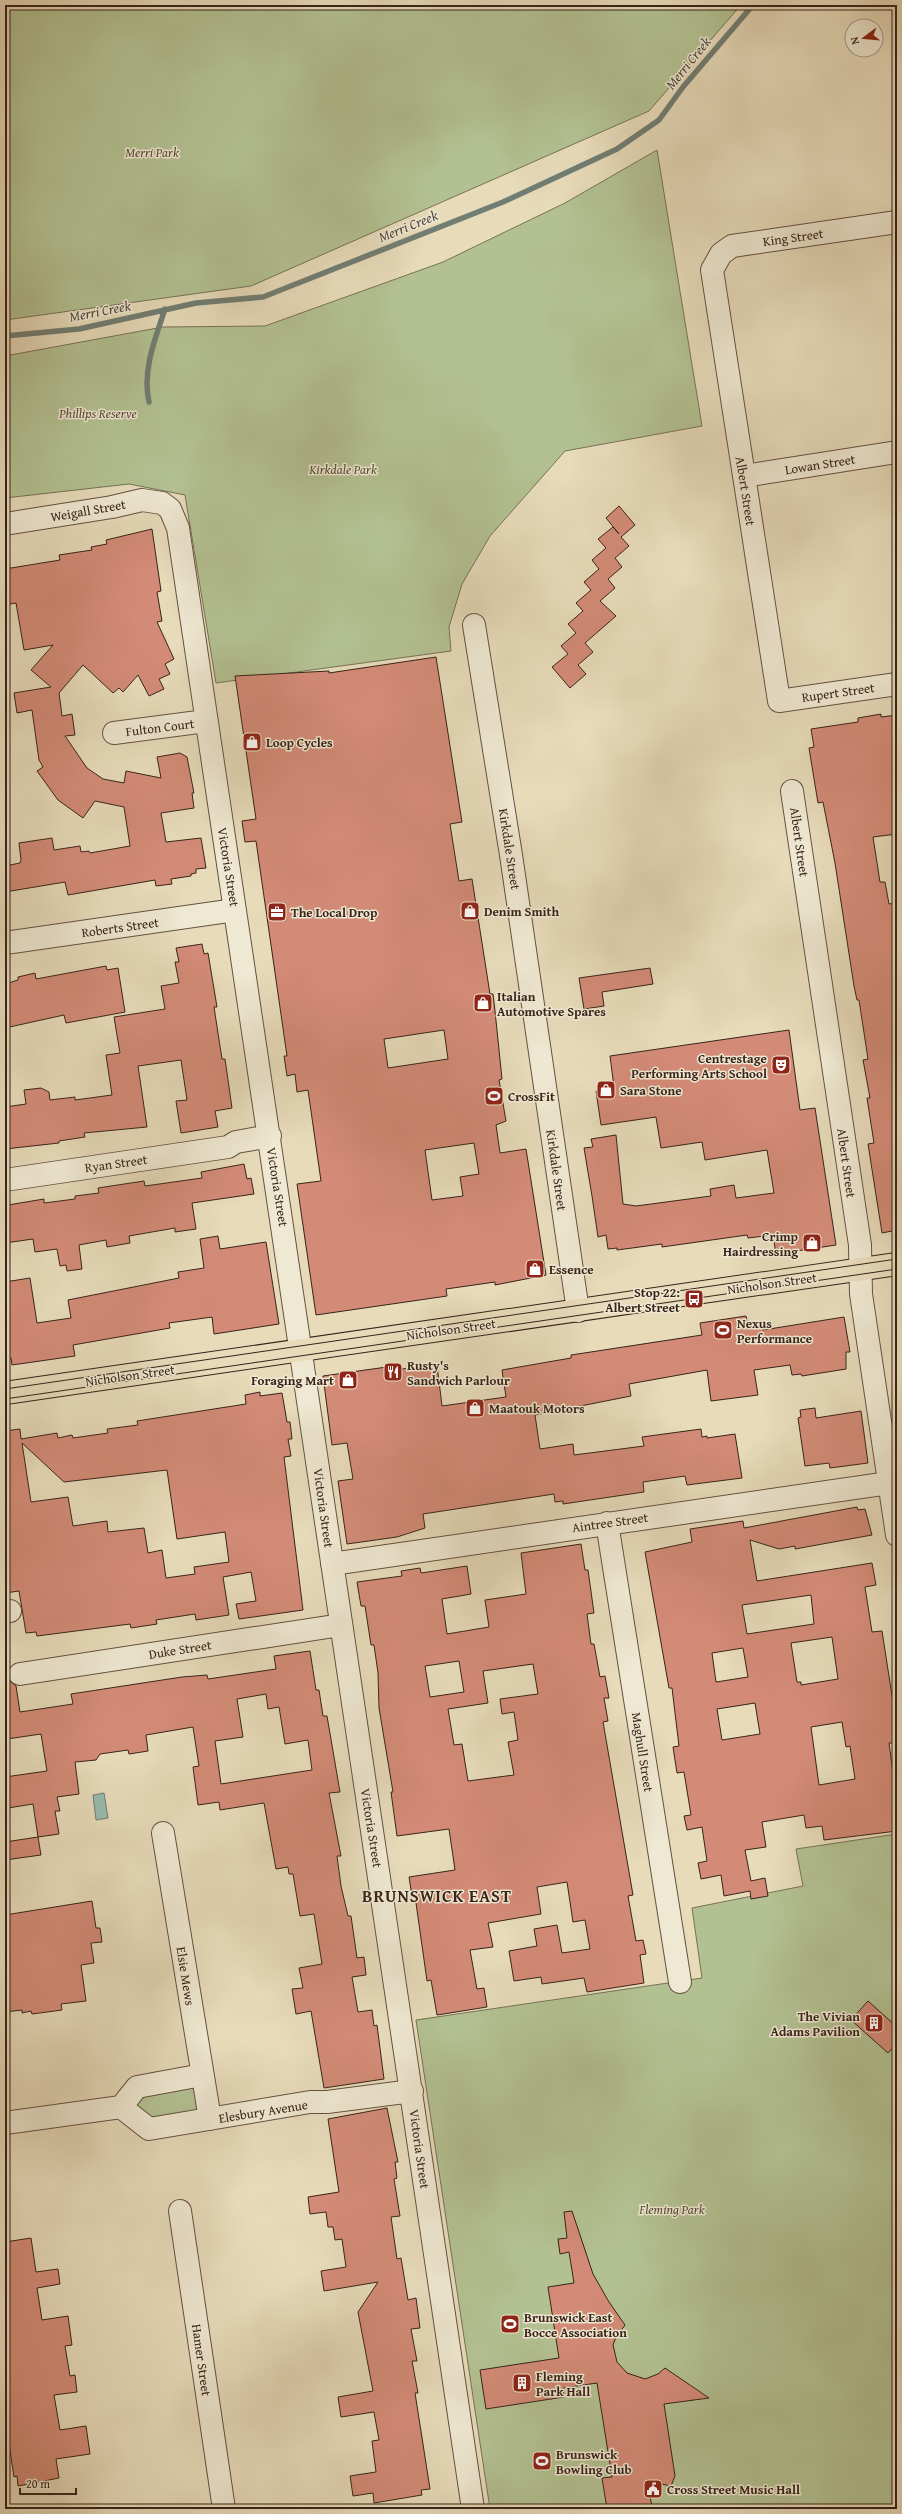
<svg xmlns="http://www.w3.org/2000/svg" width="902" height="2514" font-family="'Gentium Book Plus',serif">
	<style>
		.green { fill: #b3c192; stroke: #767256 }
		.water { fill: #97bbaf; stroke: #717e73 }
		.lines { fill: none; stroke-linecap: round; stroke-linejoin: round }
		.stream { stroke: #717e73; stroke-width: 5.5 }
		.building { fill: #d38b77; stroke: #38231a; fill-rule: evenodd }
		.minor-casing { stroke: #645142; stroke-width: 24 }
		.major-casing { stroke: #38231a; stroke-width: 24 }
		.minor { stroke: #efe8d2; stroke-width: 22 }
		.major { stroke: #e7dbba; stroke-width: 22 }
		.tram { stroke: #38231a; stroke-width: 1 }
		.labels { text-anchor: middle; stroke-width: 3; stroke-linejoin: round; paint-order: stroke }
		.park-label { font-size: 13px; font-style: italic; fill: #574a38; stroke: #efe8d2 }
		.street-label { font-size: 13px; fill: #38231a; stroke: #efe8d2 }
		.poi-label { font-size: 13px; font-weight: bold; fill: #38231a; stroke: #efe8d2; text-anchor: start }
		.water-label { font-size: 14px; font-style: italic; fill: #50493f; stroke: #efe8d2 }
		.district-label { font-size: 17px; font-weight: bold; letter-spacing: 1px; fill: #38231a; stroke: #efe8d2 }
	</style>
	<rect width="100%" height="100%" fill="#e7dbba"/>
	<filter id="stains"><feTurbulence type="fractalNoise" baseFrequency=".005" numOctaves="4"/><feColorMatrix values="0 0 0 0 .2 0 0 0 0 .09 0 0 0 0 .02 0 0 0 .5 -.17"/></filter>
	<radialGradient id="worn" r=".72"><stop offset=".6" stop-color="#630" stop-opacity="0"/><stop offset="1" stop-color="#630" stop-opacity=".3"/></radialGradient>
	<path class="green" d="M5,5h736l-92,106 -398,175 -246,34z
		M657,150l45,276 -137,25 -75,85 -28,48 -13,43 2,24 -235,32 -31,-188 -56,-11 -124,14v-142l158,-29 102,-1 178,-64 122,-59z
		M897,1834v675h-407l-74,-489 286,-42 -10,-70 111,-22 -7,-37z
		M197,2085l4,16 -4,16 -40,7 -21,-16 6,-15z"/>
	<path class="water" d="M104,1793l4,25 -12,2 -3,-25z"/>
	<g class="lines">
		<path class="stream" d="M5,336l74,-7 117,-26 67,-6 240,-95 114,-53 42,-29 24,-33 70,-82
			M149,402c-7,-31 6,-63 16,-93"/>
	</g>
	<path class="building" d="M619,506l16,19 -14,12 8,9 -14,12 7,9 -14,12 7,9 -15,13 16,15 -31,27 8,9 -15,13 8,9 -16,14 -18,-21 16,-13 -7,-8 15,-13 -8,-9 15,-13 -7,-8 15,-13 -7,-8 15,-13 -7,-9 14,-12 -8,-9 15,-12 6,7 -13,-16z
		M152,529l9,62 -4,1 5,29 -5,1 17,37 -9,5 5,10 -11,5 5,10 -15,7 -11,-21 -15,17 -4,-4 -6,5 -30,-28 -24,28 3,23 10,-2 3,21 -10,1 22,32 16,11 21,4 2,-12 35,7 -4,-21 23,-4 7,4 7,36h-2l2,15 -33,5 5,29 35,-4 5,30 -10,1v4l-5,1v2l-20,3 1,5 -16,2 -1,-6 -87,15 -3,-13 -60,10v-26l15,-3 1,-3 -2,-17 33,-5 2,12 26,-4 1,6 8,-1 1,2 40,-7 -6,-39 -29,-6 -12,17 -25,-18 -21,-29 6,-4 -4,-7 -7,-50 -15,3 -3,-20 37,-6 -20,-17 22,-25 -29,5 -8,-47 -11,2v-36l55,-9 -1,-5 33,-5 -1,-3 16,-3 -1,-4z
		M436,657l26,165 -12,2 9,57 13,-2 18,115h3l2,17 7,68 -3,1 7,41 -10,4 4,28 26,-4 20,126 -51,10v-3l-49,7 1,7 -131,19 -19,-131 24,-3 -13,-91 -11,2 -2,-18 -8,2 -3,-20h3l-31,-215 -11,1 -3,-21 14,-2 -21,-143 94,-5v2zM444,1030l4,29 -60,9 -4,-29zM474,1143l5,31 -19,3 3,19 -31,4 -7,-50z
		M881,714v3l16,-2v119l-24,3 7,45h5l4,22 8,-1v81l-4,1 4,28v217l-15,3 -14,-89 6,-1 -7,-45h3l-7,-38 5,-1 -9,-59h-2l-3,-14 -19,-123 -12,-61 -5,1 -9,-55 5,-1 -3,-18 47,-7v-4z
		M202,944l2,10 4,-1 9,54h-3l8,52h3l7,49 -17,3 3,16 -37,6 -5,-32 11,-1 -6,-40 -43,6 9,61 -63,6 1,4 -26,4v2l-54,6v-42l21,-3 -2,-14 17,-2 8,4 1,8 25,-3v3l37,-5 -6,-40 14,-2 -6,-36 51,-8 -4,-23 18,-3 -4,-21h4l-3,-14z
		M106,966l1,4 11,-2 7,44 -59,11 -2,-8 -59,13v-44l13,-4v-3l17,-4 1,6z
		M650,968l3,16 -51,8 2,14 -20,3 -5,-31z
		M789,1030l11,80 15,-2 21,137 -60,9 -3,-19 -25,3 -1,-3 -85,12v-3l-45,6v-2l-9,1 -2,-14 -8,2 -6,-41 -8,-48 9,-1 -2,-8 25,-4 7,69 13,2 75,-10 -1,-7 24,-4 2,13 38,-5 -7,-43 -62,10 -3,-18 -41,6 -5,-31 -55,8 -5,-34 18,-4 -4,-31z
		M244,1164l3,15 4,-1 3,16 -62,9 4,26 -21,3v-4l-46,8 1,7 -23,4 -1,-7 -27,5 3,24 -15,2 -1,-6 -6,1 -3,-17 -22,3 -2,-13 -28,4v-34h4l-1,-4 36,-6v4l31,-4v-3l24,-3 -1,-5 46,-7 1,5 57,-8 -1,-6z
		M218,1236l2,13 46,-7 13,82 -65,10 -2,-17 -43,6 1,5 -97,17 2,11 -63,9 -1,-7 -6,1v-49l4,-1 -4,-27 25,-4 7,45 34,-5 -3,-18 111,-22 -1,-6 26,-4 -4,-29z
		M746,1316l2,11 14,-2 1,5 81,-13 6,35h-4v17l-44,7 -1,-2 -9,1 -2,-10 -36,5 4,25 -47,6 -4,-31 -78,14 2,12 -96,19 5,34 33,-5 1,11 70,-9 -2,-9 59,-8 1,8 5,-1v2l28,-4 7,44 -55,7 -2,-9 -42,6 1,10 -81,12v-3l-8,1 -1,-8 -131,20 2,14 -28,9 -50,7 -9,-63 15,-2 -6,-36 -15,2 -9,-69 78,-11 1,4 35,-4 5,41 64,-9 -4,-27 69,-12v-3l131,-20 -2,-12z
		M260,1392v4l22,-3 5,29h3l2,17h-4l3,17 -7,1 19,153 -64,9 -3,-15 20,-3 -5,-29 -28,5 6,38 -33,5 -1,-6 -39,6 1,4 -26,4 -1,-4 -93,12 -1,-4 -10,1 -7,-42 -14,2v-162l15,-2 1,10 36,-6 1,5 14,-3 1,3 35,-5 -1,-4 31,-4 -1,-4 109,-17 -1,-9zM22,1443l42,39 103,-12 10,69 48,-7 4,30 -35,5 1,7 -29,4 -4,-28 -14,3 -4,-25 -36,4 -1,-11 -34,5 -5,-29 -37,5z
		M815,1408l1,10 45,-7 7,52 -38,5 -1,-5 -24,3 -7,-48 3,-1 -1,-7z
		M857,1507l1,3 7,-1 7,26 -77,14v-3l-16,3 -29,-9 7,41 115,-18 4,22 -11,2 7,45 10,-1 15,97 -4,2 2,13h-6l4,30h4v58l-73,9 -2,-14 -16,2 -2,-13 -42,7 4,25 -21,3 6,31 14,-3 3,18 -17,3 -1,-8 -26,5 -3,-21 -20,4 -3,-16 9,-2 -5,-34 -15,3 -3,-14 7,-1 -7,-43 -7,1 -4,-26 6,-1 -7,-58h-3l-24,-136 47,-10 -2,-13 53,-8 1,7zM811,1595l3,29 -67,10 -5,-29zM832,1637l6,42 -37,6v-3h-4l-6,-39zM743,1648l5,29 -32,5 -4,-29zM755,1703l5,31 -38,6 -5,-31zM842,1722l4,25 4,-1 5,33 -36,6 -8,-58z
		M581,1544l4,26h3l6,43 -7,1 4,30h3l6,33 5,-1 4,22h-5l4,23 -5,1 30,173 -5,1 8,45 7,-1 3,14 -6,1 4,28 -57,9 -3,-14 -42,6 -1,-7 -27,4 -5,-30 28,-5 -3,-17 23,-4 5,28 28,-4 -5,-29 -12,2 -6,-40 -30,5 4,27 -53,9 5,24 -23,3 7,39 7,-1 3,19 -50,8 -6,-35 -4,1 -12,-85h-3l-3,-19 46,-7 -6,-41 -52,7 -6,-44h2l-14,-84 -1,-35 -4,-28h-3l-6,-39h-4l-4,-24 45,-6 -1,-5 19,-3 1,5 46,-7 4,28 -29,5 5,35 42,-7 -4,-27 41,-6 -5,-41zM459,1661l5,31 -34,5 -5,-31zM533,1664l5,30 -38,5 2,15 12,-2 4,28 -10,2 6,33 -46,6 -6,-37 -8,1 -6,-36 40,-6 -5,-32z
		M310,1651l6,39h3l4,26h4l13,76 -11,1 12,63h-4l4,30 7,30h3l6,42 7,-1 2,18 -14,2 6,35 14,-2 2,16 3,-1 7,54 -60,9 -13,-77 -15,3 -4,-25 11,-1 -4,-20 23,-4 -8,-50 -14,2 -7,-42h-4l-1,-7 -12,2 -12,-66 -44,7 -1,-8 -21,3 -5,-38 6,-1 -6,-39 -47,8 2,16 -19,3 -1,-4 -28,4 -4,6 -21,2 4,32 -22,3 3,14h-5l4,23 -21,3 -5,-33 -25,4 -3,-21v-10l42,-6 -6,-37 -34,5 -2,-68h3l2,10 6,5 4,26 53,-8 -2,-10 111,-17 25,-2 1,4 68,-10 -2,-13zM266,1694l2,15 11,-2 6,37 23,-4 4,30 -91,14 -6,-43 28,-4 -6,-38z
		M38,1837l3,18 -36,5v-18z
		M92,1901l4,27h4l2,14 -11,1 3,20 -13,2 5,36 -25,3 1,6 -30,4 -1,-3 -9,2v-3l-17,2v-97z
		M868,2001l29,26v16l-9,10 -37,-33z
		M387,2108l11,54h-3l2,16 -3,1 6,37 -9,1 6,42 4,-1 7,42 8,-2 4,30 -9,1 6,32h-5l6,32h-3l15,96 -9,1 1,5 -48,8 -1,-10 -20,3 -3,-20 26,-4 -4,-31 7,-1 -5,-28 -33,5 -3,-20 35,-6 -15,-79 20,-30 -54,9 -3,-20 25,-4 -4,-28 -7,1 -2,-13h-5l-2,-15 -16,2 -2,-17 31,-5 -11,-73z
		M572,2211l21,63 16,28 16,23 -9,12 -3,8 4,17 10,11 18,6 13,-5 7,-6 44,30 -45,6 11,72 -4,10 -14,-3v12l-7,1 2,11 -45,2 -5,-31 10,-1 -15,-94 -34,5 1,9 -78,12 -6,-39 79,-12 -11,-71 26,-4 -5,-31 -9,2 -2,-15 9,-1 -3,-26z
		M31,2238l5,34 22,-3 2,15 -23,4 5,32 26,-4 4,29 -7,1 5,30 5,-1 2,17 -23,3 6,35 26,-4 4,28 -34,5 3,19 -41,8 -1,-10 -3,1 -9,-59v-176z"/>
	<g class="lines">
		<g class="minor-casing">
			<path id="minor" d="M897,222l-165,24 -11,8 -9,16 67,431 118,-17
				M744,476l153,-24
				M5,524l107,-17 30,-7 20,3 8,6 8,19 295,1981
				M474,625l37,230 67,456
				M114,733l92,-12
				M792,791l68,454 1,49 36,241
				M5,943l230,-33
				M5,1180l223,-33 8,-5 34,-6
				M607,1523l73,459
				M332,1564l557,-81
				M5,1612l5,-1
				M20,1674l321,-49
				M163,1833l47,286
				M121,2107l16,-20 65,-12
				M5,2123l116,-16 28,22 161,-27h17l85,-11
				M180,2211l44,298"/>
		</g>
		<g class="major-casing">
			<path id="major" d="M5,1393l892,-129"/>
		</g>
		<use href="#minor" class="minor"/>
		<use href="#major" class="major"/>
		<path class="tram" d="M5,1389l892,-130
			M5,1399l892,-130"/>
	</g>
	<defs>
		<g id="shop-square" transform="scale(1)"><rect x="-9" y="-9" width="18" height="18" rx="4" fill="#8f2418" stroke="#efe8d2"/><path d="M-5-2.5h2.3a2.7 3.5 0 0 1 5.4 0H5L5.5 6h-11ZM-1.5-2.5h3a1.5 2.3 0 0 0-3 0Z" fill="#fff"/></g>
		<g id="office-square" transform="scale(1)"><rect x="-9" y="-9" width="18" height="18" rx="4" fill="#8f2418" stroke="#efe8d2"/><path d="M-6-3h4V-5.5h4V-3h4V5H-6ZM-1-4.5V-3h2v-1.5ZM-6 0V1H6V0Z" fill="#fff"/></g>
		<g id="theatre-square" transform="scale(1)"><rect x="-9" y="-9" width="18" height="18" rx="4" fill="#8f2418" stroke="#efe8d2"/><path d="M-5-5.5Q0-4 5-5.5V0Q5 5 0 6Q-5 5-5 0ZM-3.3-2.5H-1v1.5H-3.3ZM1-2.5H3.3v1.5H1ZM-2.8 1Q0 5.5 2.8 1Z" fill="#fff"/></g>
		<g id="stadium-square" transform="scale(1)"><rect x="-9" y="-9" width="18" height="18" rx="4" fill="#8f2418" stroke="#efe8d2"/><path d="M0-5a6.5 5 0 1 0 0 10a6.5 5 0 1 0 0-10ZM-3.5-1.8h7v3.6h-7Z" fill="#fff"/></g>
		<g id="bus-square" transform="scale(1)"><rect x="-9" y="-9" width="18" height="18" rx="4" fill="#8f2418" stroke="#efe8d2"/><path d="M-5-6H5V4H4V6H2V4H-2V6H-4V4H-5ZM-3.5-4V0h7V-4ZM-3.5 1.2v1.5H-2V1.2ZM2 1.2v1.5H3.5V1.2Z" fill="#fff"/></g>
		<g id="restaurant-square" transform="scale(1)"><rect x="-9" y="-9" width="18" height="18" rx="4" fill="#8f2418" stroke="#efe8d2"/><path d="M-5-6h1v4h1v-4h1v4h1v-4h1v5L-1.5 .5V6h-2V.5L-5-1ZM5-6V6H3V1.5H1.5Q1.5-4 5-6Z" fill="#fff"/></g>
		<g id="building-square" transform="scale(1)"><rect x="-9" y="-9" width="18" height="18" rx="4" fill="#8f2418" stroke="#efe8d2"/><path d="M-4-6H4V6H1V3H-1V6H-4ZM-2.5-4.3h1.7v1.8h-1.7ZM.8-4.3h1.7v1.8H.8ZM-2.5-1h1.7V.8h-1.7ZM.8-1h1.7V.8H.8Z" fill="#fff"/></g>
		<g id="civic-square" transform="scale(1)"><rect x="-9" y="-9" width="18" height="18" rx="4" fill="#8f2418" stroke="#efe8d2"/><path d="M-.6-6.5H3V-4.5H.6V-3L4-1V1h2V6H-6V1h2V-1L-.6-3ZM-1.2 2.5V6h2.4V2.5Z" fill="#fff"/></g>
	</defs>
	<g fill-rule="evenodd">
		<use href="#shop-square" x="252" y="742"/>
		<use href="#shop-square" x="470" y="911"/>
		<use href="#office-square" x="277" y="912"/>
		<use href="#shop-square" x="483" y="1003"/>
		<use href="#theatre-square" x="781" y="1065"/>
		<use href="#shop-square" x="606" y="1090"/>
		<use href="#stadium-square" x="494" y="1096"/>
		<use href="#shop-square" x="812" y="1243"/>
		<use href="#shop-square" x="535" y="1269"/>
		<use href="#bus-square" x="694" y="1299"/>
		<use href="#stadium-square" x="723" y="1330"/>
		<use href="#restaurant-square" x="393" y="1372"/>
		<use href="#shop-square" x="348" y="1380"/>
		<use href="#shop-square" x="475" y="1408"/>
		<use href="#building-square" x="874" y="2023"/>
		<use href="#stadium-square" x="510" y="2324"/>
		<use href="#building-square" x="522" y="2383"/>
		<use href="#stadium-square" x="542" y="2461"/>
		<use href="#civic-square" x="653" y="2489"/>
	</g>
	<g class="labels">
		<g class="park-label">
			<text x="152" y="157">Merri Park</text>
			<text x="98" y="418">Phillips Reserve</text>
			<text x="343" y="474">Kirkdale Park</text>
			<text x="672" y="2214">Fleming Park</text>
		</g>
		<g class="street-label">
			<text transform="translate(793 237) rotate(-8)" y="5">King Street</text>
			<text transform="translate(820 464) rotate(-9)" y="5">Lowan Street</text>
			<text transform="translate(746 491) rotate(81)" y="5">Albert Street</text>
			<text transform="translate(88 510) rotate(-10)" y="5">Weigall Street</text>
			<text transform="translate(838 692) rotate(-8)" y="5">Rupert Street</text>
			<text transform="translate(160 727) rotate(-7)" y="5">Fulton Court</text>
			<text transform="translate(800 842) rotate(82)" y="5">Albert Street</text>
			<text transform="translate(510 849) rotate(81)" y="5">Kirkdale Street</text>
			<text transform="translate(229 867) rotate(81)" y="5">Victoria Street</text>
			<text transform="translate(120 927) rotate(-8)" y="5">Roberts Street</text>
			<text transform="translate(116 1163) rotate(-8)" y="5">Ryan Street</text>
			<text transform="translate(847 1163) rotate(82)" y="5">Albert Street</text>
			<text transform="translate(557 1170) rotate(82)" y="5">Kirkdale Street</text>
			<text transform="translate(278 1187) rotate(81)" y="5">Victoria Street</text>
			<text transform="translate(772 1283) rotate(-8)" y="5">Nicholson Street</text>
			<text transform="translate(451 1329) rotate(-8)" y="5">Nicholson Street</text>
			<text transform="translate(130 1375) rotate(-8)" y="5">Nicholson Street</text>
			<text transform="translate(324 1508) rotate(82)" y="5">Victoria Street</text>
			<text transform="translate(610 1522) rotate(-8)" y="5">Aintree Street</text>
			<text transform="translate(180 1649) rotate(-9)" y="5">Duke Street</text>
			<text transform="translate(643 1752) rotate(81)" y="5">Maghull Street</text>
			<text transform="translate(372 1828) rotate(81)" y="5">Victoria Street</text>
			<text transform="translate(186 1976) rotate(81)" y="5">Elsie Mews</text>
			<text transform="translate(263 2111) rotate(-9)" y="5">Elesbury Avenue</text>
			<text transform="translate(420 2149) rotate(82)" y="5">Victoria Street</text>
			<text transform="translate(202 2360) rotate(82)" y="5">Hamer Street</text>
		</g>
		<g class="poi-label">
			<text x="266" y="747">Loop Cycles</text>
			<text x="484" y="916">Denim Smith</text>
			<text x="291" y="917">The Local Drop</text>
			<text x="497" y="1001">Italian<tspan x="497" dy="15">Automotive Spares</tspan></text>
			<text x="767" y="1063" text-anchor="end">Centrestage<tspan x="767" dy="15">Performing Arts School</tspan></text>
			<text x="620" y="1095">Sara Stone</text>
			<text x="508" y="1101">CrossFit</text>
			<text x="798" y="1241" text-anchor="end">Crimp<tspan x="798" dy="15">Hairdressing</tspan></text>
			<text x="549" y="1274">Essence</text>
			<text x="680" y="1297" text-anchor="end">Stop 22:<tspan x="680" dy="15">Albert Street</tspan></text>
			<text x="737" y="1328">Nexus<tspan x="737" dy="15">Performance</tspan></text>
			<text x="407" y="1370">Rusty's<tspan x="407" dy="15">Sandwich Parlour</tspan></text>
			<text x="334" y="1385" text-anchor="end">Foraging Mart</text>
			<text x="489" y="1413">Maatouk Motors</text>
			<text x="860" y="2021" text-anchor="end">The Vivian<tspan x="860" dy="15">Adams Pavilion</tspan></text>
			<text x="524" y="2322">Brunswick East<tspan x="524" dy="15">Bocce Association</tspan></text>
			<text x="536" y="2381">Fleming<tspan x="536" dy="15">Park Hall</tspan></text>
			<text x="556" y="2459">Brunswick<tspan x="556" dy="15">Bowling Club</tspan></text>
			<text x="667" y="2494">Cross Street Music Hall</text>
		</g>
		<g class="water-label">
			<text transform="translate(688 63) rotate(-51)" y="5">Merri Creek</text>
			<text transform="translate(408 226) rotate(-22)" y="5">Merri Creek</text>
			<text transform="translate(100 311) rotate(-11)" y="5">Merri Creek</text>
		</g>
		<g class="district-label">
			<text x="437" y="1902">BRUNSWICK EAST</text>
		</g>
	</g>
	<rect width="902" height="2514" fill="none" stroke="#e7dbba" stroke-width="20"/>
	<rect x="6" y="6" width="890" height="2502" fill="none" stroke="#38231a" stroke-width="2"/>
	<rect x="10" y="10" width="882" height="2494" fill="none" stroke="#38231a"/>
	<g transform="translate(864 38) rotate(254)"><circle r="19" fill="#efe8d2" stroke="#a69988"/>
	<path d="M0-3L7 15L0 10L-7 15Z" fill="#8f2418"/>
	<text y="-6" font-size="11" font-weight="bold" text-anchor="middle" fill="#38231a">N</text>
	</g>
	<path d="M20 2488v6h56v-6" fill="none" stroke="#38231a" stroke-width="2"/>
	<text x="26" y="2488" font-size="12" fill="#38231a" stroke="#efe8d2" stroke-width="3" paint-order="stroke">20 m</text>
	<rect width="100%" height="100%" filter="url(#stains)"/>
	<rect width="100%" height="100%" fill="url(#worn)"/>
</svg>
